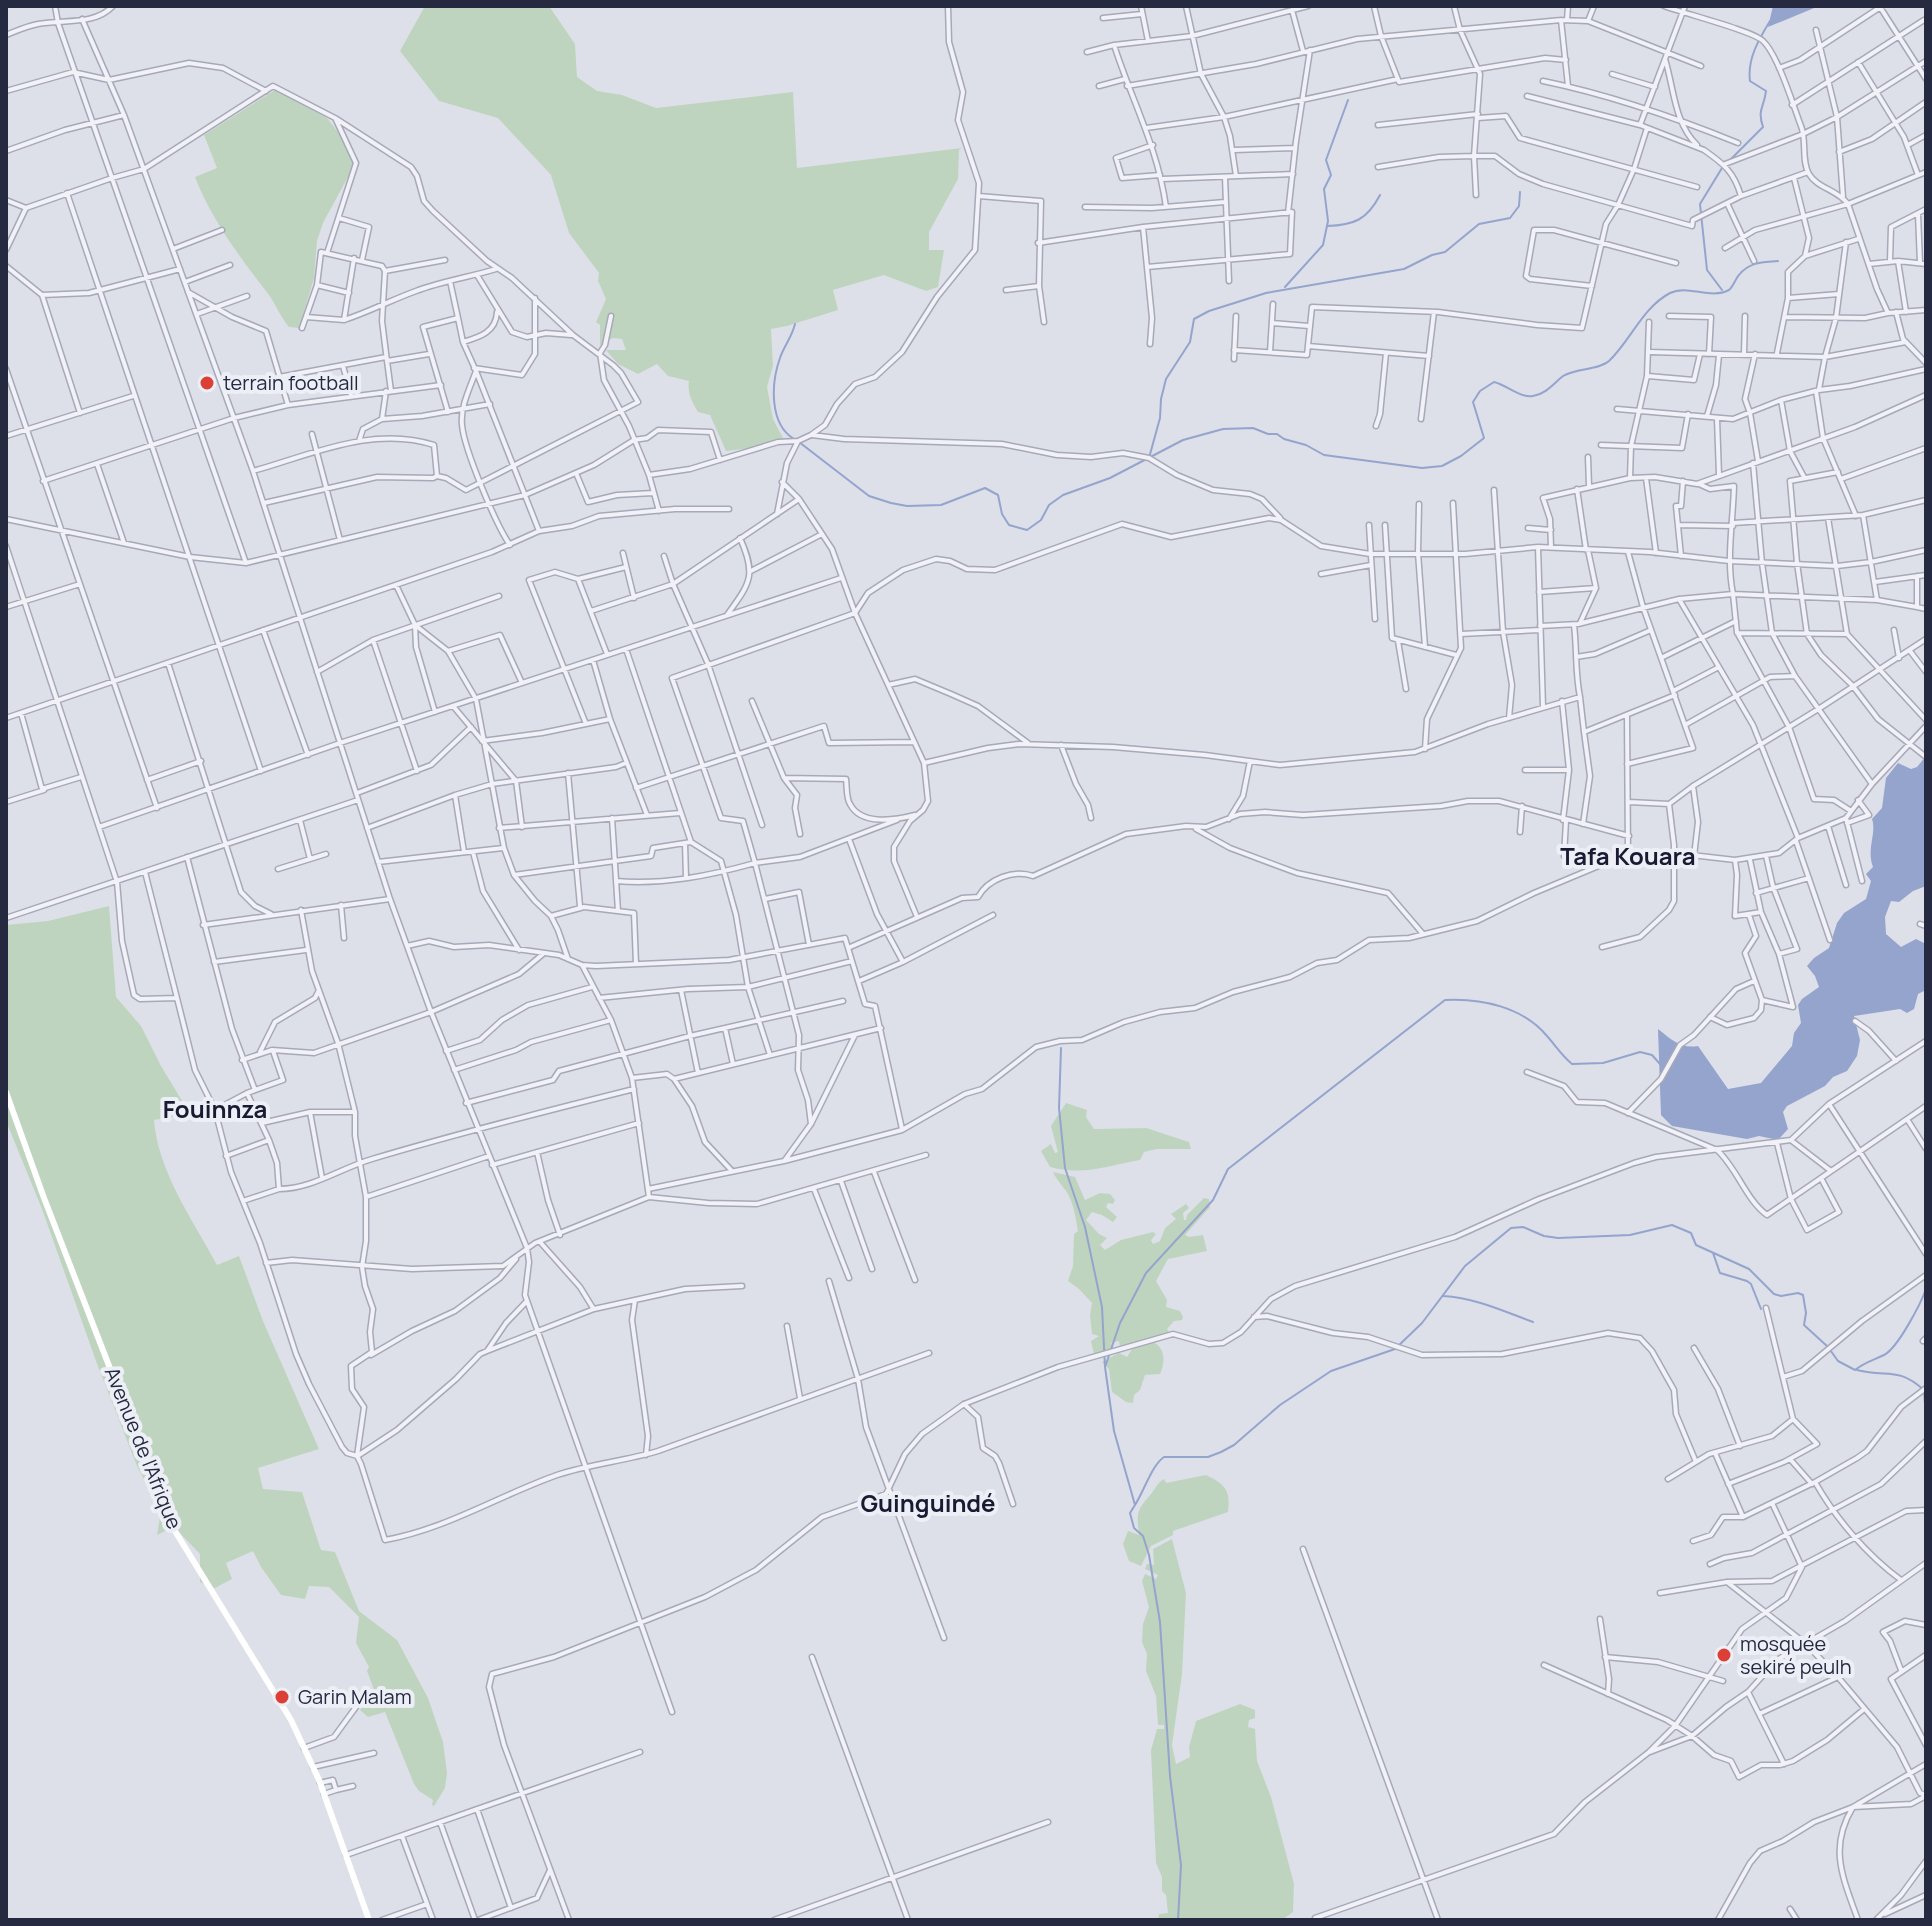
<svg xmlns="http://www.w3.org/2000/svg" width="1932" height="1926" font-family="Manrope,sans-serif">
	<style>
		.green { fill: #bfd4be }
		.water { fill: #94a4cd }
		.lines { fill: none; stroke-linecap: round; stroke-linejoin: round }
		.stream { stroke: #94a4cd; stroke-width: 2 }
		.minor-casing { stroke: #a6a9b7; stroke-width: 7 }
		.minor { stroke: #f1f1f7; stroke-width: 4 }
		.secondary { stroke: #fff; stroke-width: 6 }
		.poi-dot { fill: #db3f35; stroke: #edeff6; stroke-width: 3 }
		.labels { text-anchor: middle; stroke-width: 8; stroke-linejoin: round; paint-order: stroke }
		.poi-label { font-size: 20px; fill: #252a41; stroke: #edeff6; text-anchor: start }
		.street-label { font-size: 20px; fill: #252a41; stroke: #edeff6 }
		.quarter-label { font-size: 24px; font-weight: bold; fill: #181b32; stroke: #edeff6 }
	</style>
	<rect width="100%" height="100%" fill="#dde0e9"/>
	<path class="green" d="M425,6h124l26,38 2,33 20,14 25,4 34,13 137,-16 4,76 165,-20 -3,2 -1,29 -29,53v18h15l-6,37 -12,4 -42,-16 -51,15 5,20 -51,16 -16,3 2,37 -6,21 6,32 10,19 -25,9 -32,4 -16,-36 -12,-3c-6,-10 -11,-19 -9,-31l-21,-5 -11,-12 -19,10 -20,-10 -12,-14h20l-4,-11 -9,-1 -13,7v-20l-4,-3 10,-23 -8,-18 1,-8 -30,-40 -18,-58 -53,-57 -59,-17 -39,-50z
		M275,90l52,28 14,18 12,27 -4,12 -26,48 -6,18 -3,37 -15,50 -10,-1c-8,-9 -13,-22 -20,-32 -28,-36 -58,-76 -74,-118l22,-9 -13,-33z
		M109,906l7,91 25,29 20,40 29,48 -36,6c4,52 39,100 63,145l22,-9 24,65 56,128 -61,19 5,21 39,3 19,58 14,2 24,59 38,29 31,58 15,44 4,31 -2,15 -11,18 -2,-1 1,-5 -14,-9 -5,-7 -29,-72 -17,5 -8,-7 6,-7h5l1,6 6,-9 -11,-29 2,-4 -13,-24 3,-26 -30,-30 -20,-1 -4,13 -24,-4 -20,-28 -8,-16 -27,12 6,16 -17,9 -15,-6v-28l-26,-27 -17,8 4,-24 -24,-45 -41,-105 -54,-152 -36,-88v-196l42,-4z
		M1066,1103l21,7 -1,7 8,12 52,-1 43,14 2,7h-34l-13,3 -4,8c-36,6 -53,16 -90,7l-9,-16 10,-7 4,9 3,-1 -7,-26z
		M1053,1172l22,5 10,23 15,-7 10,1 5,6 -2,4 -5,-1 -2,4 11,10 -4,5 -11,-7 -10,-3 -6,8 13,14 8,4 -7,7 5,5 16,-10 32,-8 3,2 -5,6 2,4 7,-3 5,-13 11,-9 -5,-5 15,-10 3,4 -6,5 1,7h2l1,-5 17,-17 5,1 1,8 -25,28 4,2 14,-2 4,16 -39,8 -12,22 11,19 -1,7 14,4 3,6 -1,3 -8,1 -7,8 2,3 -49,15 -1,-6 -8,2 2,6 -19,5 -3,-13 8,-5 -7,-2 -2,-19 2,-12 -13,-14 -11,-8 5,-15 1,-32 4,-3c-2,-11 -4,-25 -9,-35 -4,-8 -12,-15 -16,-24z
		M1153,1342c13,6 12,21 7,32l-15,1 -5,15 -6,5 -1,8 -7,-1 -14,-10 -3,-23 -7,-7 17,-9 8,4 5,-8z
		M1206,1475c19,9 25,15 22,37l-55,19v4l-22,11 -10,20 -12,-5 -6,-17 5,-13 11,4c-2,-22 -4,-23 12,-41 5,-6 6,-11 13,-15l2,4z
		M1172,1539l14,54 -4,81 -10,71 4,19 14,-7 -1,-10 7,-26 44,-17 15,6v8l-6,2 -1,7 7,2 2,32 14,36 23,87 -1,28 -11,8h-124l1,-6 9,-1 -2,-18 -4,-4v-14l-6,-14 -5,-113 6,-21h7v-4h-6l-2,-29 -10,-25 1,-17 -5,-12 1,-18 6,-17 -7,-26 3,-7 11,5 2,-4 -13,-6 2,-5 7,1 -1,-16z"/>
	<path class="water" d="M1773,6h46l-51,21z
		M1926,756v130l-13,5 -14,11 -8,-1 -6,16 1,17 15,13 15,-8 10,5v46l-8,4 -4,15 -7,4 -7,-4 -46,7 6,24 -3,16 -10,15 -14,6 -8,9 -38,20 -4,6 5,17 -10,11 -19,-4 -12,3 -75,-13 -11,-11 -3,-86c13,10 22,20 40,17l30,43 33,-6 31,-37 2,-13 7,-10 -3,-18 4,-6 17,-12 -4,-11 -8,-10 7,-8 15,-10 8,-25 7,-10 22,-14 5,-18 -5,-7 7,-7c-7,-19 4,-33 -1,-48l10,-11 4,-30 12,-15 13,6 6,-2z"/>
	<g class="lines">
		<path class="stream" d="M1729,161l34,-34c-6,-18 1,-19 3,-36l-16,-10c-3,-22 9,-42 20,-60
			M1327,226c27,-1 40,-6 53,-31
			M1285,287l38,-42 5,-24 -4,-32 7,-14 -5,-15 22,-60
			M1722,290l-15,-20 -7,-66 22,-36
			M794,439c-25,-15 -23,-56 -14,-81 4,-12 12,-21 15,-34
			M799,442l70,54 22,7 16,3 34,-1 44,-17 13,7 4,19 7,11 18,5 14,-10 8,-15 14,-10 47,-17 73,-38 40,-11 30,-1 15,6h9l7,5 22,6 18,10 98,13 20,-2 19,-10 23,-18 -11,-36 7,-11 14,-9c13,3 25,16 39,14 13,-2 21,-13 30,-20 13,-8 36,-6 46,-15 22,-21 33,-53 61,-68 18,-9 40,7 59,-3 4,-3 7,-12 10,-15 10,-13 24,-13 39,-14
			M1149,458l11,-40 1,-19 5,-20 24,-37 4,-23 15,-8 57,-18 138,-24 28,-14 13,-3 34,-28 31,-6 9,-12 1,-14
			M1061,1048l-2,60 6,60 20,59 17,80 3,60 9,64 21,74 -5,8 4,15 9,8 6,19 11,67 10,154 11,89 -3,55
			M1713,1253l7,20 27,8 4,3 10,25
			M1443,1296c33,2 60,15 90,26
			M1105,1367l15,-44 26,-50 67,-73 15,-31 217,-169c36,-2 78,7 102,36 9,10 14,19 25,28l31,-1 37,-11 12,3 8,9
			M1857,1370c31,8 40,-4 67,20l2,29
			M1135,1505c9,-14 17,-40 29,-48h44l13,-5 13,-7 46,-40 51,-34 64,-22 27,-26 43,-57 46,-38 12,-1 21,9 14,2 72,-3 42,-10 19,8 5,12 53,24 25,25 7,2 17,-3 5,2 3,18 -2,12 24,22 10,14 17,9c10,-8 19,-10 29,-15 14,-7 37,-52 42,-66"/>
		<g class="minor-casing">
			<path id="minor" d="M55,6l3,17 188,540
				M1141,6l7,35
				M1186,6l15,68 23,43 6,19 6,40
				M1374,6l7,30 18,46 146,-24 21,2
				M1664,6c18,7 90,25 99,35 15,14 30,64 38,85 6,14 0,35 8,48 8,14 29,16 39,30l29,85 11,24
				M1880,7l46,72
				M1292,10l11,41
				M1103,18l39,-4
				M82,19l42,96 129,356 137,428 41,113 96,236 2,14 -4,33 147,417
				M1561,20l7,66
				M1567,20l1,-14
				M1588,21l113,45
				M1816,30l21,87 6,80
				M6,35c10,-4 21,-9 32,-11 25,-5 56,2 75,-18
				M1114,45c18,56 44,103 52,162
				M1087,52l27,-7 78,-9 116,-30
				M1665,59c9,29 9,64 32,86
				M1858,62l46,75 14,38
				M1779,68l21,-8 82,-54
				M1612,74l43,13
				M1543,81c68,14 131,36 195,62
				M1099,86l26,-7
				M1127,86l129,-22 101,-25 204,-19 27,1 6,-15
				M6,91l67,-19 36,8 80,-17 34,5 43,23
				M1527,96l113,29 64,25
				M1792,105l132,-85
				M1478,118l28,-2 14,22 177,49
				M1378,125l100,-11
				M1640,125l45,-119
				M1146,128l78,-11 174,-38
				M1153,145l-37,13 6,20 38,-3
				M1908,145l18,-10
				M1234,150l61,-2
				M1704,150c20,14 30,22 37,46
				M6,151l59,-21 59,-15
				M1839,152l33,-13 54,-37
				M1725,164l78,-30 34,-17 89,-56
				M1378,167l61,-10 35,-1 6,-82 -20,-44 -6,-24
				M1225,177l4,104
				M1794,178l15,60 -4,18
				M1162,179l131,-5
				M67,193l194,578
				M1476,195l-2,-39h21l24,18 24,10 149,42 1,-6 48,-24 67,-24
				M979,196l62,5 -2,85 5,36
				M6,200l20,8
				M1727,203l27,58
				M1085,207l67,1 73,-6
				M1288,213l8,-72 14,-91
				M1918,214l2,49
				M339,218l30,9 -7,33
				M1143,227l9,91 -2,26
				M1038,243l105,-16 149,-15 -2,42 -143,13
				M1725,248l30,-18 93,-26 78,-32
				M173,249l49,-19
				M6,250l20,-42 86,-30 32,-9 129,-83 62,32 76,49 6,9 7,25 9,10 54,50 25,17 61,57 40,30 8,8 17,29 -172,88 -20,-12 -9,-2
				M327,253l29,-90 -20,-43
				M1890,261l1,-34 35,-18
				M1898,261l8,51
				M1869,264l29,-3 28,3
				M6,266l36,29 38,118
				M385,271l60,-11
				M477,275l35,57 15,5 19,-4 25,2
				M185,282l45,-17
				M317,285l32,8
				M1592,286l-62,-7 -4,-3 8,-46h20l122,33
				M1006,290l33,-4
				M188,292l44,25 34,14 22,74
				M42,295l47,-2 91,-24
				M1788,298l51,-4
				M1896,312l7,27 23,24
				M197,314l50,-18
				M611,316l-6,29 -5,8 4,27 25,46 20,49 10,36
				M1669,316l42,1 -2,37
				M306,317l38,3 10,-62
				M1785,317l80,1 23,-5 38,-3
				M458,318l5,24 13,29c-6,17 -16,36 -14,54 2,24 34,100 48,120
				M344,320c25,-8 47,-20 72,-29 26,-10 54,-14 80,-22
				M1649,322l-2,54 -16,70 -1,32 25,-1 42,7 158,-57 71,-32
				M1272,323l37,3
				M302,328l15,-43 4,-33 61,14 3,5 -3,50 5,40
				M463,342c17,-5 33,-10 34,-30
				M1308,346l121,10
				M1234,350l73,5 5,-48 126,5 99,13 45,3 24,-104 12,-19 16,-36 13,-41
				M1270,352l3,-48
				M1650,352l175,5 81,-15
				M1777,353l11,-55v-26l17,-16 53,-17
				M1744,354l1,-38
				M1755,354l-10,45 5,14 8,48
				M1234,359l2,-43
				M343,366l8,29
				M474,368l48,7 13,-21v-56
				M6,369l151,439
				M476,371l63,160
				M1648,376l46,4 6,-26
				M1819,389l6,-32 11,-39 10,-76
				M224,391l55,-14 107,-20
				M391,391l-4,-30 42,-7
				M1816,391l7,47 33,78
				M1781,400l9,51 14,26
				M1617,409l116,10 48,-19 38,-10 31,-4 76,-17
				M448,412l-25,-85 35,-9 -8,-37
				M1707,416l9,-31 3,-30
				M382,419l4,-28
				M1421,419l13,-107
				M1717,419l2,56
				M1376,426l4,-12 6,-61
				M312,434l28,106
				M812,435l32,4 158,5 55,11 34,2 32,-4 26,5 28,17 36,15 37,4 12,5 18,19
				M6,436l127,-40
				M359,441l4,-12 19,-10 40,-3 68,-12
				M1601,445l81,3 6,-34
				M1588,457l1,29
				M1753,463l9,100 10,70 23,43 77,108
				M97,464l27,79
				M253,471c58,-16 120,-46 181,-26l3,31 -4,2 -56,-1 -113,26
				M1838,472l-48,9 7,82 10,71 14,21 31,30 26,34 48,38
				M576,473l12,29 29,-7 36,-2
				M649,475l41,-6 88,-27 20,-1 13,-6 14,-10 12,-21 18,-20 20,-7 27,-25 35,-55 38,-47 4,-67 -21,-63 5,-28 -14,-50 -1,-36
				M1646,478l10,75
				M1841,479l85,-31
				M43,481l191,-63 54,-13 153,-20
				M782,482l17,17 33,50 23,64
				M1577,489l9,61
				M1494,490l9,142 9,53 -3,33
				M1419,504l-1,49 7,94
				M777,514l10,-51 11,-22
				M1863,515l14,85
				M1828,518l19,116 79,86
				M6,519l184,38 56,6 279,-68 69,-30 40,-25 13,-2 11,-8 53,2 9,28
				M1733,523l130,-8 63,-15
				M1369,525l6,94
				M1385,525l7,113 64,17
				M1679,525l54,1
				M1528,528l23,2
				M6,546l111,336 5,59 12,54 6,4 37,-1 18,72 20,40 16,62 29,71 36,111 13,30 33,63 5,6 10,3 4,8 24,76c61,-11 113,-44 172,-65 33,-11 68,-14 101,-24l271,-98
				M1538,547l5,160
				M1551,547l-1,-28 -7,-21 87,-20
				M623,553l11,45
				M664,556l9,28 35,80 54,161
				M1681,556l-5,-50h5l2,-25
				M751,571l71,-37
				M1321,574l50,-9
				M1917,576v31l9,2
				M578,579l48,-12
				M1875,582l51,-7
				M396,585l19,40 33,26 28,48 28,149 10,27 21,26 16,15 7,14 10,29
				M1539,592l57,-4
				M1679,599l74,126 45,113
				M6,607l74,-23
				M591,611l82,-27 126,-85
				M855,613l13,-20 35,-23 33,-11 14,2 17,8 28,1 127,-46 49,13 98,-19 12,2 40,26 49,8h95l73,-7 112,5 79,9 108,5 34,-4 55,-12
				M727,615c23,-32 30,-39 13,-77
				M1580,623l16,-35 -8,-38
				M415,625l1,22 19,65
				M1540,626l38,-2 101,-25 54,-5c-7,-35 0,-72 1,-108l-24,3 -11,-5
				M263,630l45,125
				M1894,630l5,28
				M1461,634l79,-4
				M1738,634l51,93 25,72 20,1 17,11
				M1847,634l-110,-1 -4,-39 144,6 40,7
				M373,640l44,131
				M1398,641l8,48
				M626,649l65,193 30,19 15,54 12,72 22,68
				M448,651l52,-16 22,48
				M1910,651l16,21
				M1576,657l19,-3 56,-24
				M1661,658l75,-37
				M593,660l17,59 37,96
				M168,663l73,229 14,14 16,8
				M317,672l56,-32 126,-44
				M888,685l27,-6 36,15 27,12 50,37
				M1673,691l46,-24
				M1580,697l4,35 91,-37
				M752,701l32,77 13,17 -2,13 5,26
				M1562,701l7,69 -6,50
				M453,706l63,75 6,46
				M21,713l21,76 39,-12
				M1627,715l1,142
				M6,718l486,-166 47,-21 33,-5 27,-10 76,-7h54
				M586,724l-57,-144 26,-8 23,7 29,75
				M1685,725l85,-48 24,-1
				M482,741l60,-8 68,-14
				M1061,745l15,39 12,21 3,13
				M1425,749l2,-30 34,-71 -8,-145
				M924,763l64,-15 31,-4 94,3 92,8 75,10 135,-13 73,-28 92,-27c-5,-24 -3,-48 -6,-72
				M1627,764l66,-16 -50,-141 -15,-55
				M1525,770h44
				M568,773l12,133
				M784,778l62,1c1,7 0,19 4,25 11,22 46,16 65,11
				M147,780l54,-19
				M1693,786l5,36 -4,34
				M636,788l188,-62 5,17 85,-1
				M357,793l74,-28 40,-38
				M455,795l9,57
				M6,802l38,-12
				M1629,802l40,2 24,-18 127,-78 106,-69
				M612,818l6,93
				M1846,818l16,63
				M1229,819l14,-23 7,-35
				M300,820l10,39
				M897,820l-97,37 -45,6 -12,-42 -22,-3 -49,-140 183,-65 69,150 4,38 -5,9 -13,11 -16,26v14l23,56
				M1566,821l-2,35 37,7
				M1847,823l22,-8 -11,-15
				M1583,824l7,-48 -6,-44
				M1828,826l18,59
				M99,827l241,-84 501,-165
				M367,828l88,-33 37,-11 124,-17 10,-4
				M499,828l181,-15
				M1196,829l34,19 67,25 91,20 35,41
				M1520,832l2,-26
				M849,839l28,75 26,48
				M1796,841l34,99
				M685,843l1,35
				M473,852l10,39 36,59
				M1766,856l7,31 24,62 -18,5
				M187,857l45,172 23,61
				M1735,860l2,15 -2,41 26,-4
				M1750,860l11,52 18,42 14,53 -31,-7
				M378,862l125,-14
				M278,869l48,-15
				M145,872l32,126
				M514,875l137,-19 2,-8 38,-6
				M616,881c47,4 93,-5 139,-18l44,172 -1,35 10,30 3,24
				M1756,893l53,-15
				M765,899l34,-7 10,53
				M341,905l3,33
				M301,910l11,61 26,72 17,69v24l11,61v44l-4,26 3,19 8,23 -3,23 2,20 -21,14 1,23 12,18 -7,49
				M551,916l33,-9 50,6 2,51
				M6,918l352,-118
				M1920,924l6,2
				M203,925l187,-26
				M407,946l22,-5 25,6 35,-2 70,10 23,10 14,1 133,-6 116,-22 20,66 10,2 27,123
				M1602,947l38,-10 29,-27 5,-9v-56l-5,-41
				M848,948l114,-50 16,-1c10,-18 36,-28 55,-21l93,-42 60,-8 20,1 34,-13 25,-2 38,3 138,-9 27,-5h31l130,35
				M214,962l92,-12
				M582,965l29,55 21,58 17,119
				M859,981l44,-19 90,-47
				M681,990l17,83
				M599,998l89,-9 60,-2 104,-26
				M1710,1017l17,8 27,-7 7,-8 1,-10 -17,-47 11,-17 -7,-21
				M1855,1021l14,10 27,30
				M725,1028l8,36
				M446,1051l34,-11 22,-20 26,-15 64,-18
				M260,1052l15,-30 40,-24 3,-6
				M242,1060l30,-10 42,3 117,-41 88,-38 24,-20
				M454,1070l62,-20 15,-8 80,-22
				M1527,1072l37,14 13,16 28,1 112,47c20,18 29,50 50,65l159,-109
				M632,1078l35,-4 7,5 18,27 13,36 27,29
				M674,1079l207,-51
				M247,1093l22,47
				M466,1103l87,-23 6,-9 131,-35 153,-35
				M1829,1104l97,150
				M215,1110l32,-17 36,-13 -10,-29
				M310,1112l12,66
				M1628,1113l33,-34 19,-34 14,-10 42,-46 18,-8
				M1907,1119l19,30
				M262,1123l48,-11h45
				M1792,1141l39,30
				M1777,1143l14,56 16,31 32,-18 -18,-34
				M537,1152l11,48 12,35
				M226,1156l43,-16 8,23 2,26c33,0 62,-21 93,-30 87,-26 174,-48 262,-70
				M785,1160l26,-36 44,-89
				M492,1165l147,-42
				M874,1172l41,108
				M841,1181l31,88
				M648,1189l136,-28 118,-31 63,-36 17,-5 54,-42 24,-6 22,-1 42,-18 36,-10 35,-4 38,-16 57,-15 27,-14 20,-3 32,-20 40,-2 68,-17 57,-28 79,-33 35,-6 26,-1 61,7 44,-7 19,-15 48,-20 26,-34 54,-58
				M814,1189l35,89
				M366,1197l123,-41
				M243,1201l36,-12
				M540,1242l40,45 13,21
				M266,1263l26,-3 120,9 91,-3 32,-23 114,-46 59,6 49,1 169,-49
				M829,1281l29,98 8,48 78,211
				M635,1300l-3,20 16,116 -2,19
				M1254,1317l13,-1 66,17 35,4 54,18 80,-1 106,-21 32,5 12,13 22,39 2,24 20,48
				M787,1326l13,72
				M1923,1341l3,-3
				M1694,1348l24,41 22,57
				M487,1351l107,-42 91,-20 57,-3
				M371,1355l41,-24 43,-20 45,-33 16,-19
				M1783,1377l19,-6 60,-50 64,-46
				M964,1404l14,13 5,31 12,8 4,7 14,41
				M1715,1453l28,64
				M359,1455l38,-25 59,-51 24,-25 7,-3 19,-28 21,-22
				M1790,1459l22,25
				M1668,1479l41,-25 63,-18 21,-17
				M1815,1482c21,37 52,73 86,98
				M1728,1484l56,-22 33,-18 -24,-25 -27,-111
				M1693,1541l18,-6 12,-18h20l72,-35 42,-24 10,-7 34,-44 25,-19
				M1303,1549l135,371
				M1710,1564l14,-6 28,-5 129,-69 45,-43
				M1727,1582l79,62 32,33 59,70 23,46 6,2
				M1660,1593l67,-11 45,-1 134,-70 20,-1
				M1600,1619l9,60 -1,15
				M1926,1655l-35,24 35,66
				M812,1657l96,263
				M1605,1657l53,5 65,19
				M1544,1665l123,55 25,16 22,19 17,6 8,16 22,-12h19l13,-4 34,-21 36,-30
				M1901,1670l-11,-29 -7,-9 22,-11 21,4
				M1748,1692l36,72
				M1759,1714l79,-37
				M304,1748l30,-11 22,-30
				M1650,1752l42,-16 34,-29 22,-15 29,-32 68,-39 81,-58
				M313,1767l61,-14
				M320,1783l13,-3 3,10 -12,4
				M336,1790l17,-4
				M477,1809l34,99
				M440,1822l35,98
				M402,1836l31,84
				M346,1855l294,-103
				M1790,1909l7,11
				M1885,1914l41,-19
				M1315,1918l239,-84 31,-32 64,-50 26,-26 67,-97 44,-31 16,-31 -30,-64
				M382,1920l45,-16
				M478,1920l59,-22 13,-28
				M569,1920l-65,-175 -15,-58 3,-13 62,-17 151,-60 51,-27 66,-53 64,-23 19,-40 17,-20 42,-30 94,-37 115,-33 36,10 14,-1 18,-11 30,-33 24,-13 160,-49 84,-38 95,-36 22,-6 135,-17 38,-36 97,-63
				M774,1920l274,-98
				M1718,1920l32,-57 10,-12 23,-10 31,-19 39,-15 73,-43
				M1858,1920c-15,-42 -30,-72 -5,-113l58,-3 15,-8
				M1876,1920l25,-25 25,-34"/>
		</g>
		<use href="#minor" class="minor"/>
		<path class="secondary" d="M6,1092l38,106 117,302 14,31 116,189 28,60 50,140"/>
	</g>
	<g class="poi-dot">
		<circle cx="207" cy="383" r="8"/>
		<circle cx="1724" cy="1655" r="8"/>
		<circle cx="282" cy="1697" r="8"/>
	</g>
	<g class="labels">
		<g class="poi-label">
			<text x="223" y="390">terrain football</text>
			<text x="1740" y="1651">mosquée<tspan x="1740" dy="23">sekiré peulh</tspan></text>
			<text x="298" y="1704">Garin Malam</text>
		</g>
		<g class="street-label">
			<text transform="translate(143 1448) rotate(68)" y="7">Avenue de l'Afrique</text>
		</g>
		<g class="quarter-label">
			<text x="1628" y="865">Tafa Kouara</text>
			<text x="215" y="1118">Fouinnza</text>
			<text x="928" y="1512">Guinguindé</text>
		</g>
	</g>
	<rect width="1932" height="1926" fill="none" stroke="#252a41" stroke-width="16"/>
</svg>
